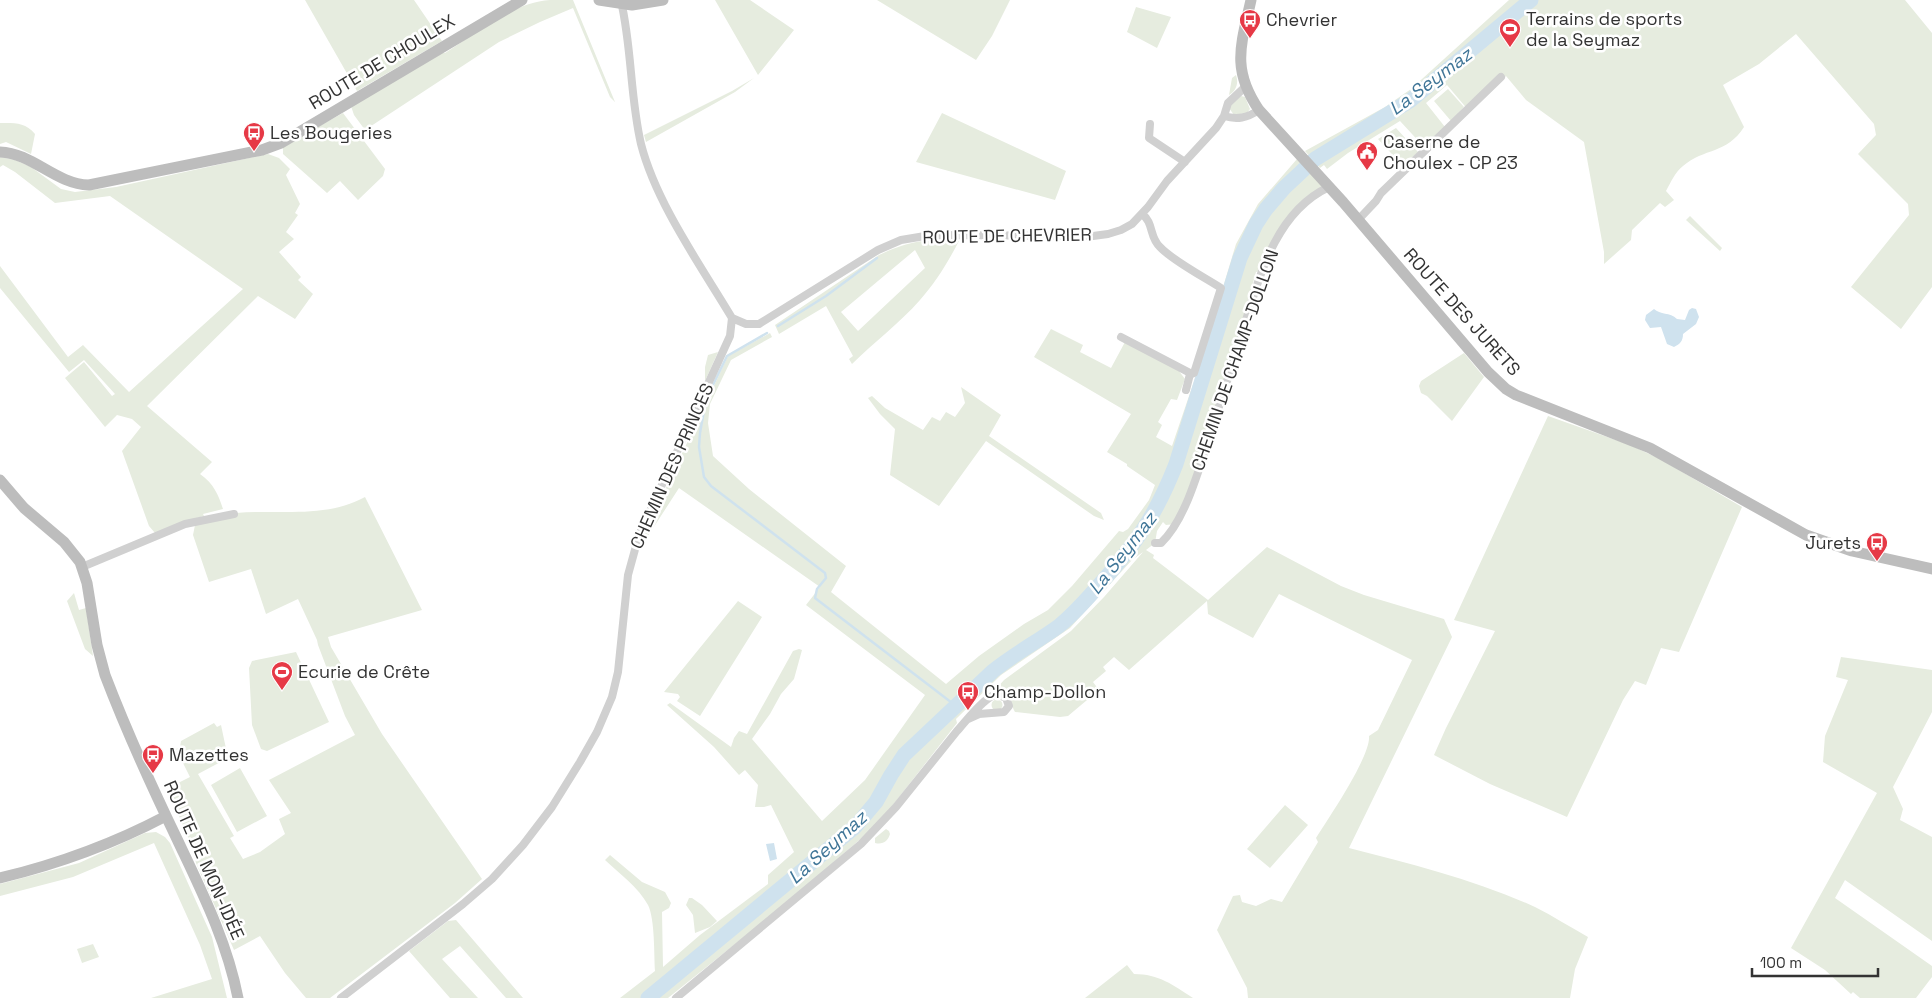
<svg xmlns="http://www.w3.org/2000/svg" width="1932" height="998" font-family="'Space Grotesk',sans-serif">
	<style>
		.green { fill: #e6ecdf; fill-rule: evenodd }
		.water { fill: #cfe2ee }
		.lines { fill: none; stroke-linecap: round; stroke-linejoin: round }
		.stream { stroke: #cfe2ee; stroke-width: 2.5 }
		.river { stroke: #cfe2ee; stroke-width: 15 }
		.street { stroke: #d0d0d0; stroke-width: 8 }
		.secondary { stroke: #bdbdbd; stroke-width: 11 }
		.labels { text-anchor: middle; stroke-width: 5; stroke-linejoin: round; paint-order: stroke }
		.poi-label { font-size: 18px; fill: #333; stroke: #fff; text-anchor: start }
		.street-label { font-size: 18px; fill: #333; stroke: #fff }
		.water-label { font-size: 19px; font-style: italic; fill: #3f7597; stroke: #fff }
	</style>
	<rect width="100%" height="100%" fill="#fff"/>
	<path class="green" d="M305,0h109l28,41 -85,50z
		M550,0h23l42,102 -5,-5 -37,-89 -33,14 -41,20 -134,88 -11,-15 -3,-9 88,-53h6c32,-20 66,-50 105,-53z
		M715,0h35l44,30 -36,45z
		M877,0h133l-18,36 -16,24z
		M1509,0h396l27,33v254l-31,42 -50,-42 58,-72 -1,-11 -50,-50 18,-19 -2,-11 -78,-90 -37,30 -36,21 21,42c-17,27 -40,21 -61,39 -8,6 -12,16 -17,25l8,9 -9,7 -5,-4 -28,27 -1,10 -27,24v-12l-20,-110 -58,-42 -20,-24 -37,35 -22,-26 -21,18 19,24 -21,20 -24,-26 -52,32 -21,16 -3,-4 -4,3 -15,-17 80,-44 26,-18z
		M1136,7l35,10 -14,31 -30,-16z
		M1236,75c3,8 0,16 -7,20l3,-17z
		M754,78l-19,14 -89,50 -2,-7 88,-44z
		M1448,89l16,18 -13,14 -17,-20z
		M1241,96l4,1 5,12 -3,4 -13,2 -5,-7 3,-5z
		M343,113l42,56 -2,7 -25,24 -18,-19 -13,12 -44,-39v-8z
		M942,113l124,58 -11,29 -139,-38z
		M0,123c15,0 25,-1 35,11l-4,20 -25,-12 -6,2z
		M1396,128l22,24 -15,14 -25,-27z
		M268,154l11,4 11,11 -4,6 14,29 -5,9 3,2 -12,17 8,7 -15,13 22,25 -3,3 15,14 -18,25 -37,-23 -111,110 65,56 -12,12c14,10 18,20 23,35l-20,5 1,2 -18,5 -31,12 -6,-7 -27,-75 19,-24 -9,-8 -15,-4 -12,12 -40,-49 19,-16 28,34 3,-2 -31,-34 -15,12 -69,-84v-22l68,91 15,-12 46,47 114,-103 -133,-93 -55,7 -40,-31 -12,-7 -3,2v-10l15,3 16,7 30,22 14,3 41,-5z
		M1297,159l32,28 -38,30 -28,53 -7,2 -5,18 3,7 -14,43 -7,5 -6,17 4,7 -16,50 -7,4 -5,18 3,5 -31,78 -9,1 -3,-3 -6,9 -2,12 -9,7 8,5 -1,3 55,42 59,-53 74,39 23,9 80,24 8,18 -103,211c62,16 127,32 186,59 18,9 35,20 53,30l-13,32 -5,29h-322l-1,-10 -30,-58 16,-34 7,-1 2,7 14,4 15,-7 11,3 36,-60 -2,-4c12,-19 55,-82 53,-102l9,-6 34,-70 -133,-66 -26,44 -45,-24 -1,-13 -78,69 -15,-13 -11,10 3,4 -13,11 6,8 -31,26 -8,1 -45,-5c-7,-13 0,-20 -19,-23l8,-9 67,-49 33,-34 39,-45 -11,8 -62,68 -69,47 -45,44 1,4 -68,87 -18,20 -80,69 -123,99h-48l35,-27c-1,-16 0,-52 -7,-66 -10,-18 -28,-31 -43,-45l5,-5 32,27 23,10 6,11 -2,5 -7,4 1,55 37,-32 68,-51v-9l26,-23 -23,-47 -7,2h-9l3,-22 -13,-15 -6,5 -25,-28 -47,-42 3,-2 61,44 3,-9 5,-7 8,3 46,-83 6,-2 3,1 -8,29 -13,15 -11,20 -18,25 70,82 43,-41 60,-85 -119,-90 14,-18 -141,-99 -31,48 -4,-2 84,-178 42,-23 2,4 -41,23 -21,44 -2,19 5,33 36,33 97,77 -15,26 115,92 33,-28 45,-32 24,-14 24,-24 47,-55 4,1 5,-3 21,-29 6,-15 -28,-19v-2l-20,-12 24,-38 -97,-57 17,-28 32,16 -3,7 31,16 14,-26 54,29 6,8 -8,21 -6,-1 -13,23 4,3 -6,12 16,9 51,-150 1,-8 -1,-1 13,-43 22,-40z
		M1690,216l32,32 -2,3 -34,-31z
		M951,239l1,3 7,-1c-11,21 -23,41 -39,59 -20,23 -46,42 -68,64l-3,-5 4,-3 -27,-50 -47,28 -4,-9 104,-70c28,-13 41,-15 72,-16zM915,250l10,18 -67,63 -17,-19z
		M718,352l-13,29v-14l3,-12z
		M1464,353l20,24 -32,44 -25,-25 -6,-3 -2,-7 2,-5z
		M961,387l40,28 -12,21 112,77 3,7 -10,-4 -108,-75 -47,65 -49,-31 5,-46 -15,-15 -12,-16 4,-2 13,12 38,22 9,-13 8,4 6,-9 9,5 10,-14z
		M1548,416l82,29 30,14 82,48 -63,145 -18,-4 -15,37 -11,-4 -12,19 -56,117 -77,-33 -56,-29 12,-27 49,-97 -41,-11z
		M365,497l57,113 -94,27 3,10 51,87 100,145 -27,24 -125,95h-24l-21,-25 -25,-37 -26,14 -38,-87 -4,-16 -22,-52 7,-2 -1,-9 14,-7 -14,-28 4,-2 1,-6 33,-18 3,4 4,-2 7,33 -30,16 36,62 -4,2 13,21 17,-7 25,-18 -6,-15 12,-6 -22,-33 86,-45 -10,-19 -27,-71 -1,-5 -19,-41 -32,15 -15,-45 -42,13 -16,-47 2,-10c13,-4 27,-10 41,-12 43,-4 89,6 129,-16z
		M74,593l5,17 7,-2 7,48 -8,-7 -18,-48z
		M738,601l24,16 -62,99 -23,-15 3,-4 -2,-3 -14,-2z
		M296,652l33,70 -62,29 -6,-2 -9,-24 -3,-57 3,-7z
		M1841,657l91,13v42l-39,75 10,22 -3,11 32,17v104l-87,-61 -10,18 97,68v11l-16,21h-56l-7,-6 -2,2 -26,-24 -34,-22 86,-155 -54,-31 2,-26 23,-56 -12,-3z
		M991.5 705a5.5 5.5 0 1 1 11 0a5.5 5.5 0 1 1-11 0Z
		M240,768l27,48 -30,16 -26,-47z
		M1285,805l23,20 -38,43 -23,-19z
		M886,829l3,2 1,3c-2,7 -7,11 -15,9v-5z
		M156,832l9,5 5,6 42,94 15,61h-76l61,-19 -12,-34 -46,-102 -81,34 -73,19v-12l79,-21 66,-30z
		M689,898h3l10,7 15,16 -7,6 -15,6 -2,-18 -7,-10z
		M456,920l67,78h-17l-46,-52 -18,13 36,39h-28l-41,-47 39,-30z
		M93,944l6,13 -17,6 -5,-14z
		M1127,965l7,9c25,0 39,11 59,24h-108z"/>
	<path class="water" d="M1692,308l4,1 3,8 -3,7 -13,10c0,7 -3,10 -9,13l-7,-3 -6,-17 -11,1 -5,-8 1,-5 8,-6c6,6 16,3 23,10l8,1 4,-10z
		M774,843l3,16 -7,2 -4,-17z"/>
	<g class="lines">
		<path class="stream" d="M778,326l48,-30 51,-38
			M767,333l-40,23 -16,33 -7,21 -4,23 -1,14 5,30 7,9 114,87 1,5 -9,11 -2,9 141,108"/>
		<path class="river" d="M648,998l207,-171 21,-25 15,-27 13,-20 89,-84c21,-17 44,-29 66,-45 16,-13 29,-28 42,-43 36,-41 55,-68 75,-119l64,-206 16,-34 10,-15 18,-21 31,-29 96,-59 120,-100"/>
		<path class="street" d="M1224,116c13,4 23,2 35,-6
			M1150,124l-1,14 36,24
			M1358,220l18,-19 5,-8 120,-116
			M732,318l14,6h13l119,-74 23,-10 30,-5 162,1 15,-2 13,-4 11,-6 16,-17 19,-26 49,-53 8,-12 4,-13 17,-16
			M1121,337l71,37 2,-1 27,-85c-17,-11 -48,-27 -61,-41 -11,-10 -6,-24 -18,-33
			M1186,390l4,-16
			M1155,543h6c23,-22 35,-65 45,-95 11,-35 22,-70 33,-105 18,-56 32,-129 90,-156
			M82,567l103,-43 49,-10
			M341,998l122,-94 29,-25 31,-34 29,-38 28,-45 17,-30 15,-35 6,-25 10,-97 11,-40 91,-199 2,-18c-31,-52 -76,-115 -91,-174 -11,-47 -9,-96 -20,-143
			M676,998l185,-154 35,-37 61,-76c9,-10 27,-34 40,-37l9,4 3,8 -5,6 -25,2 -11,5"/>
		<path class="secondary" d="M599,0l33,5 31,-5
			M1251,0c-10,45 -20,69 8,110l84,92 145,170 18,17 10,6 134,53 156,87 46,16 80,18
			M0,152c33,1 55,32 89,33l173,-35 19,-7 241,-143
			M0,480l24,28 40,34 16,20 7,21 10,62 8,30c21,55 46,110 72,164 24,51 50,102 61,159
			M0,878c58,-14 113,-34 166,-62"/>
	</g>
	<defs>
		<g id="bus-pin" transform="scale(1.125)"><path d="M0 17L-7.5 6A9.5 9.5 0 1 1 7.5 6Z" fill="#e63946" stroke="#fff"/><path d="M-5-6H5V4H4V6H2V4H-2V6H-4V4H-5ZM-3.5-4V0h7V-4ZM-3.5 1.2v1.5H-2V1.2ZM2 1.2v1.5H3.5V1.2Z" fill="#fff"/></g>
		<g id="stadium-pin" transform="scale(1.125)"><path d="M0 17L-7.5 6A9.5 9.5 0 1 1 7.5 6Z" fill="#e63946" stroke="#fff"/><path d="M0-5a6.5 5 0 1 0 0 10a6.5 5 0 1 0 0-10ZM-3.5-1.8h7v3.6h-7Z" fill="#fff"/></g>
		<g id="civic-pin" transform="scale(1.125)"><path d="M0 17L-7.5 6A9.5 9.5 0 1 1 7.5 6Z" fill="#e63946" stroke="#fff"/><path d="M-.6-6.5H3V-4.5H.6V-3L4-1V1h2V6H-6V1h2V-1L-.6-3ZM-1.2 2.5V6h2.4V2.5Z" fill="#fff"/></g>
	</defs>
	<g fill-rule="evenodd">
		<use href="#bus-pin" x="1250" y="20"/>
		<use href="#stadium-pin" x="1510" y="29"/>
		<use href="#bus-pin" x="254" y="133"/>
		<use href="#civic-pin" x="1367" y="152"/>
		<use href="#bus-pin" x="1877" y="543"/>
		<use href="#stadium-pin" x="282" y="672"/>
		<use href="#bus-pin" x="968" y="692"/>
		<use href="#bus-pin" x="153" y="755"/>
	</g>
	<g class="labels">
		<g class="poi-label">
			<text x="1526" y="25">Terrains de sports<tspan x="1526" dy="21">de la Seymaz</tspan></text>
			<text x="1266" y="26">Chevrier</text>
			<text x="270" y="139">Les Bougeries</text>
			<text x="1383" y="148">Caserne de<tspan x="1383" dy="21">Choulex - CP 23</tspan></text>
			<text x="1861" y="549" text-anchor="end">Jurets</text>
			<text x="298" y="678">Ecurie de Crête</text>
			<text x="984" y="698">Champ-Dollon</text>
			<text x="169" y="761">Mazettes</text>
		</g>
		<g class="street-label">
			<text transform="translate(382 62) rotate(-31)" y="6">ROUTE DE CHOULEX</text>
			<text transform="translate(1007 236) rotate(-1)" y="6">ROUTE DE CHEVRIER</text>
			<text transform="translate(1462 312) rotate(48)" y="6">ROUTE DES JURETS</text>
			<text transform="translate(1235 360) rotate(-71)" y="6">CHEMIN DE CHAMP-DOLLON</text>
			<text transform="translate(672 466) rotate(-66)" y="6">CHEMIN DES PRINCES</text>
			<text transform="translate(204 860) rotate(66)" y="6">ROUTE DE MON-IDÉE</text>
		</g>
		<g class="water-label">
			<text transform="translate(1430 81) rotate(-37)" y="7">La Seymaz</text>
			<text transform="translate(1122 553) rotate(-52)" y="7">La Seymaz</text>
			<text transform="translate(827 847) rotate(-42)" y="7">La Seymaz</text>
		</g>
	</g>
	<path d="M1752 968v8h126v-8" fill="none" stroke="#333333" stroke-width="2.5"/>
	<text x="1760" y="968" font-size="15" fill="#333333" stroke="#ffffff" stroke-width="4" paint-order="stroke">100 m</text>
</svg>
